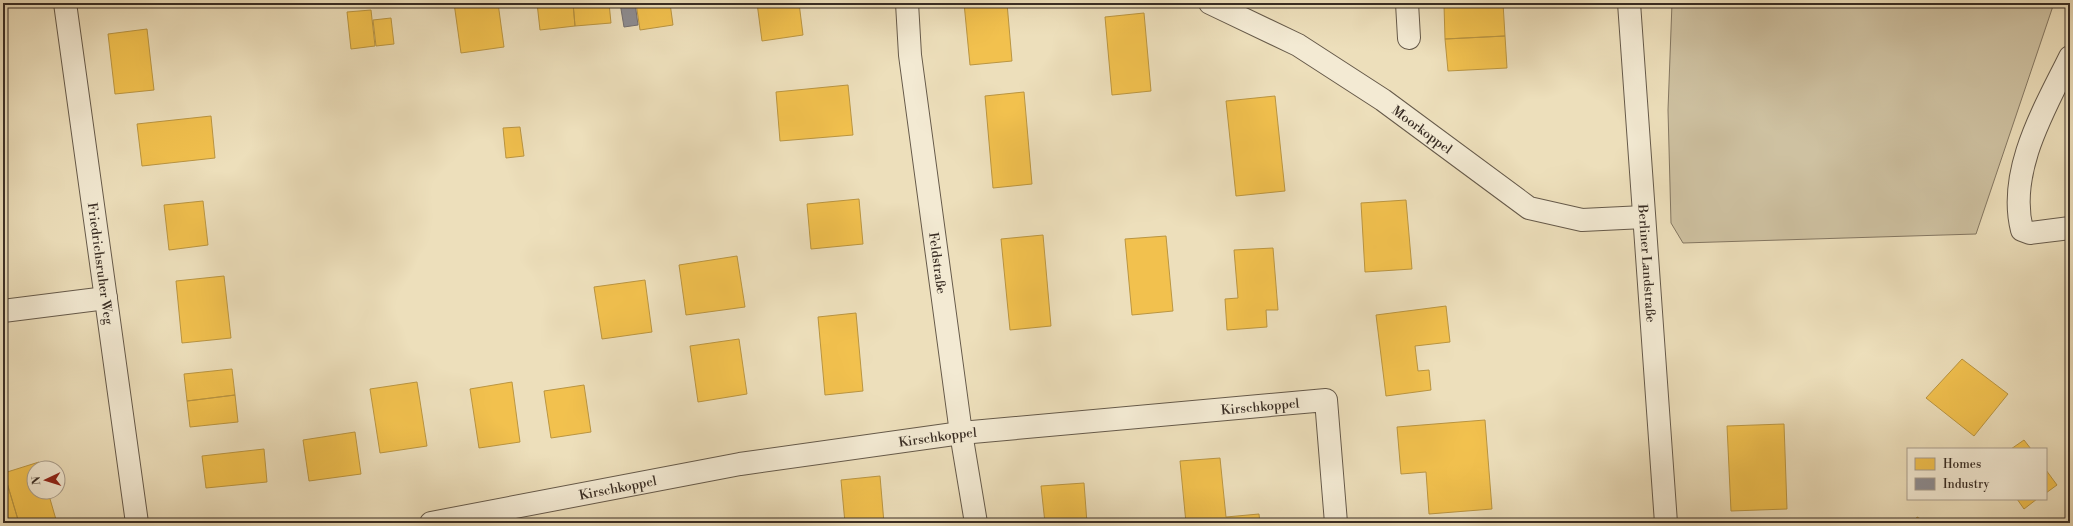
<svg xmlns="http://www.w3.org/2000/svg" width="2073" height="526" font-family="'Libre Bodoni',serif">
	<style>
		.green { fill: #cec1a1; stroke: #847762 }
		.homes { fill: #f2c14e; stroke: #ba9541 }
		.industry { fill: #8d8d92; stroke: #747071 }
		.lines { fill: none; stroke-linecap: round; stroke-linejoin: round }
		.minor-casing { stroke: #665a4a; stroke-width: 24 }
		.minor { stroke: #f3ead3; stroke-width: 22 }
		.labels { text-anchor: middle; stroke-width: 4; stroke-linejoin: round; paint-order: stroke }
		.street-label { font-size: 13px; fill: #392d24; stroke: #f3ead3 }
	</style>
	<rect width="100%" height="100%" fill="#eddfbb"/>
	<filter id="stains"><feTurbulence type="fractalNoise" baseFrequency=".005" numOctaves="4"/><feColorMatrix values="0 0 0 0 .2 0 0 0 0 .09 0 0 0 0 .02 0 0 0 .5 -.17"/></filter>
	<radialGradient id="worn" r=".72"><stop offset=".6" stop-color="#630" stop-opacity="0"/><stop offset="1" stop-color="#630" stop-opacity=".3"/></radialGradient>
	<path class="green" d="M1672,3h382l-78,231 -293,9 -12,-20 -3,-113z"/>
	<path class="homes" d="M454,3h44l6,44 -43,6z
		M537,3h36l2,23 -35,4z
		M573,3h36l2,20 -36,3z
		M636,3h34l3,22 -33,5z
		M757,3h42l4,32 -41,6z
		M964,3h43l5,58 -42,4z
		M1468,3h35l2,33 -60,3 -1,-34z
		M371,10l4,36 -24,3 -4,-37z
		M1144,13l7,78 -39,4 -7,-78z
		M391,18l3,26 -18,2 -3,-26z
		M147,29l7,61 -39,4 -7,-60z
		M1505,36l2,32 -59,3 -3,-32z
		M848,85l5,50 -73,6 -4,-49z
		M1024,92l8,92 -39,4 -8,-92z
		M1275,96l10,95 -49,5 -10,-95z
		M211,116l4,42 -73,8 -5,-42z
		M520,127l4,29 -18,2 -3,-30z
		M859,199l4,45 -52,5 -4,-45z
		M1406,200l6,69 -47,3 -4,-69z
		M203,201l5,44 -39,5 -5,-45z
		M1043,235l8,91 -41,4 -9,-91z
		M1166,236l7,75 -41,4 -7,-76z
		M1273,248l5,62h-12l1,17 -40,3 -2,-31 13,-1 -4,-48z
		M737,256l8,51 -59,8 -7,-50z
		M224,276l7,62 -49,5 -6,-62z
		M645,280l7,52 -50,7 -8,-52z
		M1446,306l4,36 -35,4 3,25 11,-1 2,20 -45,6 -10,-81z
		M856,313l7,78 -38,4 -7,-78z
		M739,339l8,55 -49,8 -8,-56z
		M1962,359l46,35 -34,42 -48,-38z
		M232,369l3,26 -48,6 -3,-27z
		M417,382l10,64 -47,7 -10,-64z
		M512,382l8,60 -41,6 -9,-59z
		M584,385l7,47 -40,6 -7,-47z
		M235,395l3,27 -48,5 -3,-26z
		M1485,420l7,89 -63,5 -3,-42 -25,2 -4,-47z
		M1784,424l3,85 -56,2 -4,-85z
		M355,432l6,42 -52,7 -6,-41z
		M2024,440l7,9h-20z
		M264,449l3,33 -61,6 -4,-32z
		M1220,458l6,59 33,-3 1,9h-74l-6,-62z
		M39,462l2,6h-7v24h14l9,31h-38l-15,-50z
		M2046,470l11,15 -11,8z
		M3,473h1l15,50h-16z
		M880,476l4,47h-39l-4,-43z
		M1084,483l3,40h-42l-4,-37z
		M2017,499h20l-13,10z
		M1917,517l11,6h-14z"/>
	<path class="industry" d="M620,3h15l3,22 -14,2z"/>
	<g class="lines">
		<g class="minor-casing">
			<g id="minor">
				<path id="s1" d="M65,3l72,520"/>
				<path id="s2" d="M907,3l3,52 51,378 15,90"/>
				<path id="s3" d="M1210,3l88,42 85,55 146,108 53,12 62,-3"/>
				<path d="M1407,3l2,35"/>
				<path id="s4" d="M1629,3l37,520"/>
				<path d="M2070,57c-25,51 -63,114 -48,173l8,3 40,-5"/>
				<path d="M3,311l103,-13"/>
				<path id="s5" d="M431,523l309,-59 221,-31 365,-33 10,123"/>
			</g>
		</g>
		<use href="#minor" class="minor"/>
	</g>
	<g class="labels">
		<g class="street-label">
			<text dy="5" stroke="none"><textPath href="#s3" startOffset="248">Moorkoppel</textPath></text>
			<text dy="5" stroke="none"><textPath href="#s1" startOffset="263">Friedrichsruher Weg</textPath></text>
			<text dy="5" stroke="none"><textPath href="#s2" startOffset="262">Feldstraße</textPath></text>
			<text dy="5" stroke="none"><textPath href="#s4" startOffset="261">Berliner Landstraße</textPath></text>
			<text dy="5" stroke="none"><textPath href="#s5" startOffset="838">Kirschkoppel</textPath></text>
			<text dy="5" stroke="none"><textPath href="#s5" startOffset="514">Kirschkoppel</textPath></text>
			<text dy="5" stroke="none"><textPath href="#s5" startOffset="190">Kirschkoppel</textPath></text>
		</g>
	</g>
	<rect width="2073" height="526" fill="none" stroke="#eddfbb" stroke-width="16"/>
	<rect x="4" y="4" width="2065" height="518" fill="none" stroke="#392d24" stroke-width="2"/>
	<rect x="8" y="8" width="2057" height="510" fill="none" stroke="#392d24"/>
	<rect x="1907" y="448" width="140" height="52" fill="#f3ead3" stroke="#a99e8d"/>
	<rect x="1915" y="458" width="20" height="12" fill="#f2c14e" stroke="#a99e8d"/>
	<text x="1943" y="468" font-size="12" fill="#392d24">Homes</text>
	<rect x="1915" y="478" width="20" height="12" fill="#8d8d92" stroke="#a99e8d"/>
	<text x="1943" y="488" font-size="12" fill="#392d24">Industry</text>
	<g transform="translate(46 480) rotate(266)"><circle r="19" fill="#f3ead3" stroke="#a99e8d"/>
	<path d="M0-3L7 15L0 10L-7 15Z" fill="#8f2418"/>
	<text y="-6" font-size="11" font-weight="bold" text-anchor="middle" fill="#392d24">N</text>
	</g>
	<rect width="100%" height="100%" filter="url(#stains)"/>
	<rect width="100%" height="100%" fill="url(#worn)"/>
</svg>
